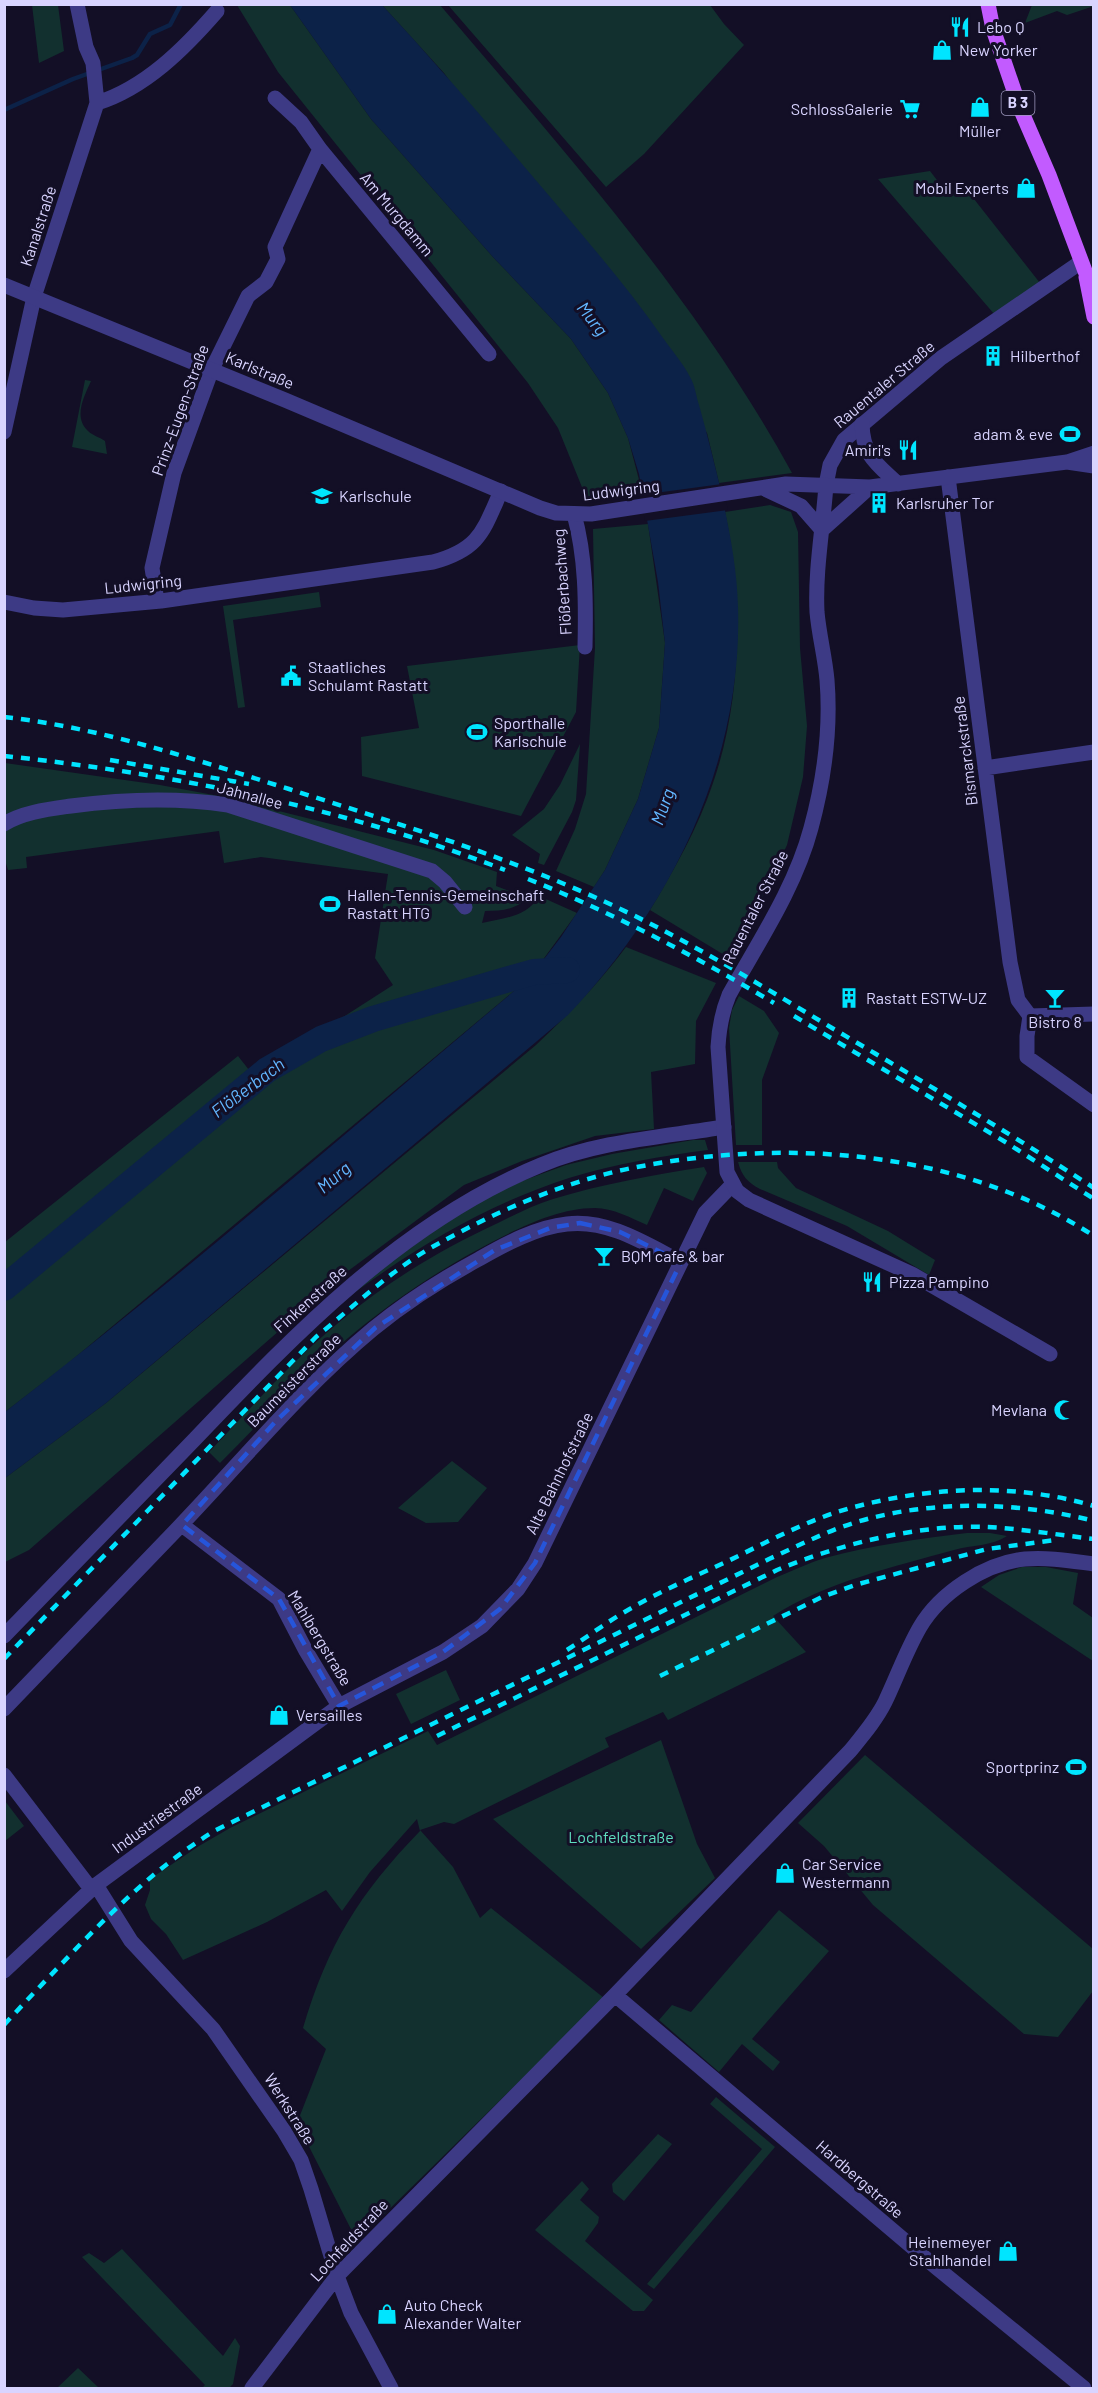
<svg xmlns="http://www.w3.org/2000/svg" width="1098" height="2393" font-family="Barlow,sans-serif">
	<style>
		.green { fill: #12302f }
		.water { fill: #0c2248 }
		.pier { fill: #130f26 }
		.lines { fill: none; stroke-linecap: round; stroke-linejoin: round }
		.stream { stroke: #0c2248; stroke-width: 4.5 }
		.river { stroke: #0c2248; stroke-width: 26 }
		.minor { stroke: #3d3a85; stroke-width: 15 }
		.tertiary { stroke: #3d3a85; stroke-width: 15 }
		.primary { stroke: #c25bff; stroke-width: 15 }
		.rail { stroke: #00e5ff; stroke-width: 4.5; stroke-dasharray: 9 8; stroke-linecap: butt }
		.marked { fill: none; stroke: #2655da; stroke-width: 4.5; stroke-dasharray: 12 8; stroke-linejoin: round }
		.labels { text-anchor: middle; stroke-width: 6; stroke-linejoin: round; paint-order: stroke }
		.shield { fill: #130f26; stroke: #9e99be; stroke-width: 1.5 }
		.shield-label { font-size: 15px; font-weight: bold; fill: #d9d4ff }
		.poi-label { font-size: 16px; fill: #d9d4ff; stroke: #130f26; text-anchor: start }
		.street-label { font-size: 16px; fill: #d9d4ff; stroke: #130f26 }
		.park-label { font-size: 16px; fill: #5fe0c0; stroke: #130f26 }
		.water-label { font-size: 18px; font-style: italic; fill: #62b6ff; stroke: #130f26 }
	</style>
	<rect width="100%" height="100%" fill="#130f26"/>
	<path class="green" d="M32,5h26l6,46 -25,12z
		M237,5h53l81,114 122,138 78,82 37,54 20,45 15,57 -55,7 -30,-74 -30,-45 -250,-311z
		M382,5h58c126,148 258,296 352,468l-73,10 -12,-50 -263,-360z
		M448,5h262l14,19 20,21 -100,109 -38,33z
		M1032,5l61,-1 1,2 -27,9 -10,-4 -32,12z
		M930,171l20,26 13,-12 77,98 -45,32 -117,-136z
		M85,380l6,1c-7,16 -18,36 -3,50 5,5 12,6 17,10l2,13 -35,-7z
		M770,505l21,7 7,20 2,116 7,78 -4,51 -16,68 -24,51 -37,60 -76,-46c24,-40 48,-82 63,-127 29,-83 30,-185 12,-271z
		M648,524l17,119 -6,85 -21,71 -33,71 -11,17 -38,-16 19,-42 11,-35 9,-146 -2,-119z
		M319,592l2,15 -88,13 12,87 -7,1 -15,-102z
		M580,645l-4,67 -55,104 -159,-40 -1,-39 58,-9 -12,-62z
		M580,744l-4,56 -4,12 -28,53 -6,-2 2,-9 -28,-19 32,-26 16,-24z
		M5,763l155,22 59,11 215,54 63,22 -1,14 32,12c-14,12 -26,13 -43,13l-3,12c22,-5 45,-6 57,-27l38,17 -43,59 -20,19 -448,374 -61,47v-170l233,-186 15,19 140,-90 -18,-27 13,-84 -127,-17 -37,6 -5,-32 -193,26 1,11 -19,2 -3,-10z
		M626,947l90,36 -20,38 -1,43 -44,8 3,57 -59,7 -73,25 -58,24 -120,89 -315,276 -24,12v-84l101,-75 430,-358c33,-31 63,-62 90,-98z
		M739,996l25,15 15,22 -17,47v65h-26l-7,-117 3,-18z
		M693,1140h12l3,10c-46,6 -93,14 -139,28 -87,28 -163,75 -235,130h-7l140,-101 55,-26 44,-16 46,-11z
		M738,1162h39l1,6 18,20 92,43 47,29 -6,15 -82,-49 -87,-37c-13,-7 -18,-13 -22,-27z
		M704,1167l3,6 -14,28 -29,-13 -17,37c-16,-7 -34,-17 -52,-17 -36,0 -72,18 -103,34 -52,27 -100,59 -144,96 -46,39 -86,83 -128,125l-11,-11c41,-43 82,-90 128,-128 49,-42 103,-74 161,-101 18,-9 36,-18 55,-24 49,-15 100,-24 151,-32z
		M452,1461l35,27 -29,34 -32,1 -28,-15z
		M967,1533h23l17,3c-15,10 -35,9 -53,14 -58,16 -130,33 -181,66l33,36 -138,68 -5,-8 -58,26 4,9 -155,77 -10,-2 -24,8 33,37 27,51 11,-10 113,90 -247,243 -60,-118 29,-74 -23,-21c25,-84 56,-134 117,-197l-3,-12 -47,53 -28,39 -16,-21 -59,32 -84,38 -17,-26 -15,-15 -6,-14 5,-15v-11l49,-33 31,-18 198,-97 9,14 340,-168c15,-6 31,-14 48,-19 47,-13 94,-19 142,-25z
		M1022,1567h24l32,6 -5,31 20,14v43l-112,-74 18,-12z
		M446,1670l14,30 -49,24 -15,-30z
		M661,1740l36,104 18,34 -74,71 -148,-130z
		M865,1755l228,194v42l-35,46 -34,-3 -151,-129 -49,-59 -26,-23z
		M5,1801l19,25 -19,15z
		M779,1910l50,41 -77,88 28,23 -7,9 -31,-27 -23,28 -60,-52 13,-15 19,7z
		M716,2097l59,50 -121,142 -7,-5 115,-135 -52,-45z
		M658,2134l14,10 -48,57 -11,-9 -1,-8z
		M582,2181l7,8 -9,11 19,17 -1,6 -13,18 68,59 -9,11h-11l-98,-81z
		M122,2249l101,107 12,-18 5,8 -7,38 -4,4h-27l3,-3 -123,-128 7,-4 15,10z
		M78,2368l21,20h-42z"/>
	<path class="water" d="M290,5h92c64,69 125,141 186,213 33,39 66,78 95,120 9,13 20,25 27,39 5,8 6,19 9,28 8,28 15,57 22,86 8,38 16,76 17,116 5,153 -66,299 -170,408l-462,388 -101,75v-66c174,-134 341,-279 509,-421l20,-19 27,-35 44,-67 33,-71 21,-71 6,-85 -7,-61 -19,-108 -11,-36 -20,-45 -37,-54 -78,-82 -122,-138z"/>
	<path class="pier" d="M722,484l6,26 -83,11 -5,-26z"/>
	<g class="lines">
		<path class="stream" d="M4,110l69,-31 59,-21 5,-3 13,-21 20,-9 11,-21"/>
		<path class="river" d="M4,1288l263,-218 54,-31 52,-20 136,-40 25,-7 33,-2"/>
		<path class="minor" d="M275,98l26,24 19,27 169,205
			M97,103c48,-15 87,-54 120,-92
			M4,432l30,-135 63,-194 -4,-40 -7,-16 -9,-43
			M948,477l62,485 8,38 12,16
			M826,485l4,-20 14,-25 97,-82 140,-96
			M574,514c12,43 12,89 11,133
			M157,601l-5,-33 22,-95 38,-104 36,-73 18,-14 12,-23 -3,-12 45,-98
			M4,602l30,6 29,2 98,-9 272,-39c47,-13 50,-31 68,-71
			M985,768l109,-16
			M4,824c19,-12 46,-15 67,-18 53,-7 104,-9 157,-1l204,66 13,11 20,25
			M1030,1016l-3,20v21l67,48
			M1030,1016l64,-2
			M182,1525l97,74 27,52 33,55
			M4,1636c63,-65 127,-131 190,-196 102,-107 208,-218 347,-275 57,-24 123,-28 183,-38
			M4,1709c59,-61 118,-122 176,-183 64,-67 122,-138 193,-197 33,-27 69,-50 106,-70 26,-15 58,-32 88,-35 41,-5 79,20 114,38
			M4,1775l87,114
			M96,1885l35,56 82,88 71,102 17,29 10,29 26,87 14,37 40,75
			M4,1971l92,-86 243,-179 104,-54 39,-26 36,-37 17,-26 170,-350 27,-28
			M615,1995l322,273 147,120
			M252,2388l85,-112 278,-281 235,-244c13,-16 26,-31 35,-49 12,-25 21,-51 35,-75 20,-34 65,-64 105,-68 23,-2 46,2 69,5"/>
		<path class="tertiary" d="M4,285l281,115 255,108 16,5 35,1 195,-30 84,3 197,-25 27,-9
			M862,424c1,32 14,39 36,60
			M1067,462l27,4
			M826,485c-3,43 -11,85 -9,127 2,23 8,45 10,68 4,49 -3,100 -16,148 -16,60 -52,113 -82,167 -7,17 -10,33 -11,52l9,125 10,19 12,9 163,74 138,80
			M765,489l36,17 21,24
			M822,530l48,-43"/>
		<path class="primary" d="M988,4l5,25 27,79 29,67 36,96 9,16
			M1086,277l8,40"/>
		<path class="rail" d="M4,717c99,11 192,43 285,72 106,34 211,65 312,111 80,36 156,83 231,128 88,52 176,104 262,160
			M4,756c171,18 341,52 501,114
			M110,760l139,24
			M528,879c85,34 167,77 246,124
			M794,1016l213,127 87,56
			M567,1650c20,-13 40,-28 61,-40 31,-18 65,-33 98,-48 35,-17 70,-36 108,-49 82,-26 176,-32 260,-7
			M4,1659l312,-322c37,-30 71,-63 111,-87 65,-37 137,-69 210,-83 151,-29 325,-17 457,69
			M660,1676l162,-79 33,-12 132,-36 68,-9
			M437,1736l340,-166c63,-26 142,-46 211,-43 35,2 71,8 106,12
			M4,2025c22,-24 44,-47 66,-70 45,-47 90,-91 146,-125l553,-271c22,-10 44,-21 67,-30 80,-30 176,-29 258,-8"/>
	</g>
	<path class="marked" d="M580,1223l40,9 61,30 -146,301 -35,46 -57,43 -104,54 -60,-107 -97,-74 95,-105 98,-92 120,-78 55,-22z"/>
	<defs>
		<g id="restaurant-bare" transform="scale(1.62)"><path d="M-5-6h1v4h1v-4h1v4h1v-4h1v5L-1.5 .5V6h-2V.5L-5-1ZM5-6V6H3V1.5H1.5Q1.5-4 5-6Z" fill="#00e5ff" stroke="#130f26" stroke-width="2.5" paint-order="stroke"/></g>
		<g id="shop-bare" transform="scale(1.62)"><path d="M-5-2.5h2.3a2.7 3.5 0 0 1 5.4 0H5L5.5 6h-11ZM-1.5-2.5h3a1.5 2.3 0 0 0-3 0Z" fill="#00e5ff" stroke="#130f26" stroke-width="2.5" paint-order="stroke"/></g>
		<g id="supermarket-bare" transform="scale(1.62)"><path d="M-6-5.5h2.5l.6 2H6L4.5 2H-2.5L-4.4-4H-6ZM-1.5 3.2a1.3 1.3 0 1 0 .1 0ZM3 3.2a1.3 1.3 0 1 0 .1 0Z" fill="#00e5ff" stroke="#130f26" stroke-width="2.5" paint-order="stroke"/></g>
		<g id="building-bare" transform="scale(1.62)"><path d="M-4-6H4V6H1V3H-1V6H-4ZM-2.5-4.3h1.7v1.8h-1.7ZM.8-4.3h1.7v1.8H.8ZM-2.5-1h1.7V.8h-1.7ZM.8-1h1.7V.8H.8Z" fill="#00e5ff" stroke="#130f26" stroke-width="2.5" paint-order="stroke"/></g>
		<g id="stadium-bare" transform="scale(1.62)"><path d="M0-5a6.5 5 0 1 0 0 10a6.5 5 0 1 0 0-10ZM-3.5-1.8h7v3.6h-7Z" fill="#00e5ff" stroke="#130f26" stroke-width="2.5" paint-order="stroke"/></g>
		<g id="school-bare" transform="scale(1.62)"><path d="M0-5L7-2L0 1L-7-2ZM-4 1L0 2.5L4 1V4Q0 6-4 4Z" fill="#00e5ff" stroke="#130f26" stroke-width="2.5" paint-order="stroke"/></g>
		<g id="civic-bare" transform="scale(1.62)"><path d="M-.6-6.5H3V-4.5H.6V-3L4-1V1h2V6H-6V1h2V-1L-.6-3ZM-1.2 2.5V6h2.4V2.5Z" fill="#00e5ff" stroke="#130f26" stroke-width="2.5" paint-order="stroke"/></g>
		<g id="bar-bare" transform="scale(1.62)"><path d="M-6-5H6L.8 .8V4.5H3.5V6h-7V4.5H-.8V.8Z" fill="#00e5ff" stroke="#130f26" stroke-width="2.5" paint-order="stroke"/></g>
		<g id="mosque-bare" transform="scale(1.62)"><path d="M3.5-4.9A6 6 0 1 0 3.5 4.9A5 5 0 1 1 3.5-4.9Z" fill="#00e5ff" stroke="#130f26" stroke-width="2.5" paint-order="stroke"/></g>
	</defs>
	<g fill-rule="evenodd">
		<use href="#restaurant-bare" x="960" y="27"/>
		<use href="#shop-bare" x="942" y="50"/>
		<use href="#shop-bare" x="980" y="107"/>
		<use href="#supermarket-bare" x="910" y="109"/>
		<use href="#shop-bare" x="1026" y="188"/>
		<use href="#building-bare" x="993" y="356"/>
		<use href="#stadium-bare" x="1070" y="434"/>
		<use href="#restaurant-bare" x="908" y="450"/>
		<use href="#school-bare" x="322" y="496"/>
		<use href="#building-bare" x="879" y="503"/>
		<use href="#civic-bare" x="291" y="676"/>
		<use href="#stadium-bare" x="477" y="732"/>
		<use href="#stadium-bare" x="330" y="904"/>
		<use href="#building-bare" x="849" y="998"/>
		<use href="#bar-bare" x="1055" y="998"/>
		<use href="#bar-bare" x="604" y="1256"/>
		<use href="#restaurant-bare" x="872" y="1282"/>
		<use href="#mosque-bare" x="1064" y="1410"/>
		<use href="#shop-bare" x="279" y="1715"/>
		<use href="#stadium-bare" x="1076" y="1767"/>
		<use href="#shop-bare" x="785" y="1873"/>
		<use href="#shop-bare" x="1008" y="2251"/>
		<use href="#shop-bare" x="387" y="2314"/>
	</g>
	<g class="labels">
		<rect class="shield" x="1001.5" y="91" width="33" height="24" rx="4.5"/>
		<g class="shield-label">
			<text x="1018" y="108">B 3</text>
		</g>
		<g class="poi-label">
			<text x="977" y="33">Lebo Q</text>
			<text x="959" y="56">New Yorker</text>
			<text x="893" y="115" text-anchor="end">SchlossGalerie</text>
			<text x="980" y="137" text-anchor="middle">Müller</text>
			<text x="1009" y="194" text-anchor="end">Mobil Experts</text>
			<text x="1010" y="362">Hilberthof</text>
			<text x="1053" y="440" text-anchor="end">adam &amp; eve</text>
			<text x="891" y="456" text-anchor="end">Amiri's</text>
			<text x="339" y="502">Karlschule</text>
			<text x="896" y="509">Karlsruher Tor</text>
			<text x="308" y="673">Staatliches<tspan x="308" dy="18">Schulamt Rastatt</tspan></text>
			<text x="494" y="729">Sporthalle<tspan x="494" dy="18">Karlschule</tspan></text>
			<text x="347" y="901">Hallen-Tennis-Gemeinschaft<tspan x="347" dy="18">Rastatt HTG</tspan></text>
			<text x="866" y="1004">Rastatt ESTW-UZ</text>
			<text x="1055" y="1028" text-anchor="middle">Bistro 8</text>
			<text x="621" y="1262">BQM cafe &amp; bar</text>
			<text x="889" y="1288">Pizza Pampino</text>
			<text x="1047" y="1416" text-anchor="end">Mevlana</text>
			<text x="296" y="1721">Versailles</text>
			<text x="1059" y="1773" text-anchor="end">Sportprinz</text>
			<text x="802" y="1870">Car Service<tspan x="802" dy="18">Westermann</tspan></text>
			<text x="991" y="2248" text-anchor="end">Heinemeyer<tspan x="991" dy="18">Stahlhandel</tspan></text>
			<text x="404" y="2311">Auto Check<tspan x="404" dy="18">Alexander Walter</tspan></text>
		</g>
		<g class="street-label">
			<text transform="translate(397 214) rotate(50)" y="6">Am Murgdamm</text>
			<text transform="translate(38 226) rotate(-72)" y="6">Kanalstraße</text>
			<text transform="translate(260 370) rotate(23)" y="6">Karlstraße</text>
			<text transform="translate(884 384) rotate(-40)" y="6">Rauentaler Straße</text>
			<text transform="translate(180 410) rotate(-70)" y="6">Prinz-Eugen-Straße</text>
			<text transform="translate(621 490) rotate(-7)" y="6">Ludwigring</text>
			<text transform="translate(562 582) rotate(-94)" y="6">Flößerbachweg</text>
			<text transform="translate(143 584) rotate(-6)" y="6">Ludwigring</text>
			<text transform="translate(965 751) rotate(-97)" y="6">Bismarckstraße</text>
			<text transform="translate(250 795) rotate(15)" y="6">Jahnallee</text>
			<text transform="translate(755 907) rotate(-63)" y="6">Rauentaler Straße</text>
			<text transform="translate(310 1299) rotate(-42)" y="6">Finkenstraße</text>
			<text transform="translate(294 1380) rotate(-45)" y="6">Baumeisterstraße</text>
			<text transform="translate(559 1473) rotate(-64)" y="6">Alte Bahnhofstraße</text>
			<text transform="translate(320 1638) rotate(59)" y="6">Mahlbergstraße</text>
			<text transform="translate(157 1818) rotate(-36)" y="6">Industriestraße</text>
			<text transform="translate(290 2109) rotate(58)" y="6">Werkstraße</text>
			<text transform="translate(860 2179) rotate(41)" y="6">Hardbergstraße</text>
			<text transform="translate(349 2240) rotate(-47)" y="6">Lochfeldstraße</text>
		</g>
		<g class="park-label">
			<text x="621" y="1843">Lochfeldstraße</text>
		</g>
		<g class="water-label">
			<text transform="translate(592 319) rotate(52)" y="6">Murg</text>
			<text transform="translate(663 807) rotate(-70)" y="6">Murg</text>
			<text transform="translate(248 1088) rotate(-37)" y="6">Flößerbach</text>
			<text transform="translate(334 1178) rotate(-40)" y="6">Murg</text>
		</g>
	</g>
	<rect width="1098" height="2393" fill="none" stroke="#d9d4ff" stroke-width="12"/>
</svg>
